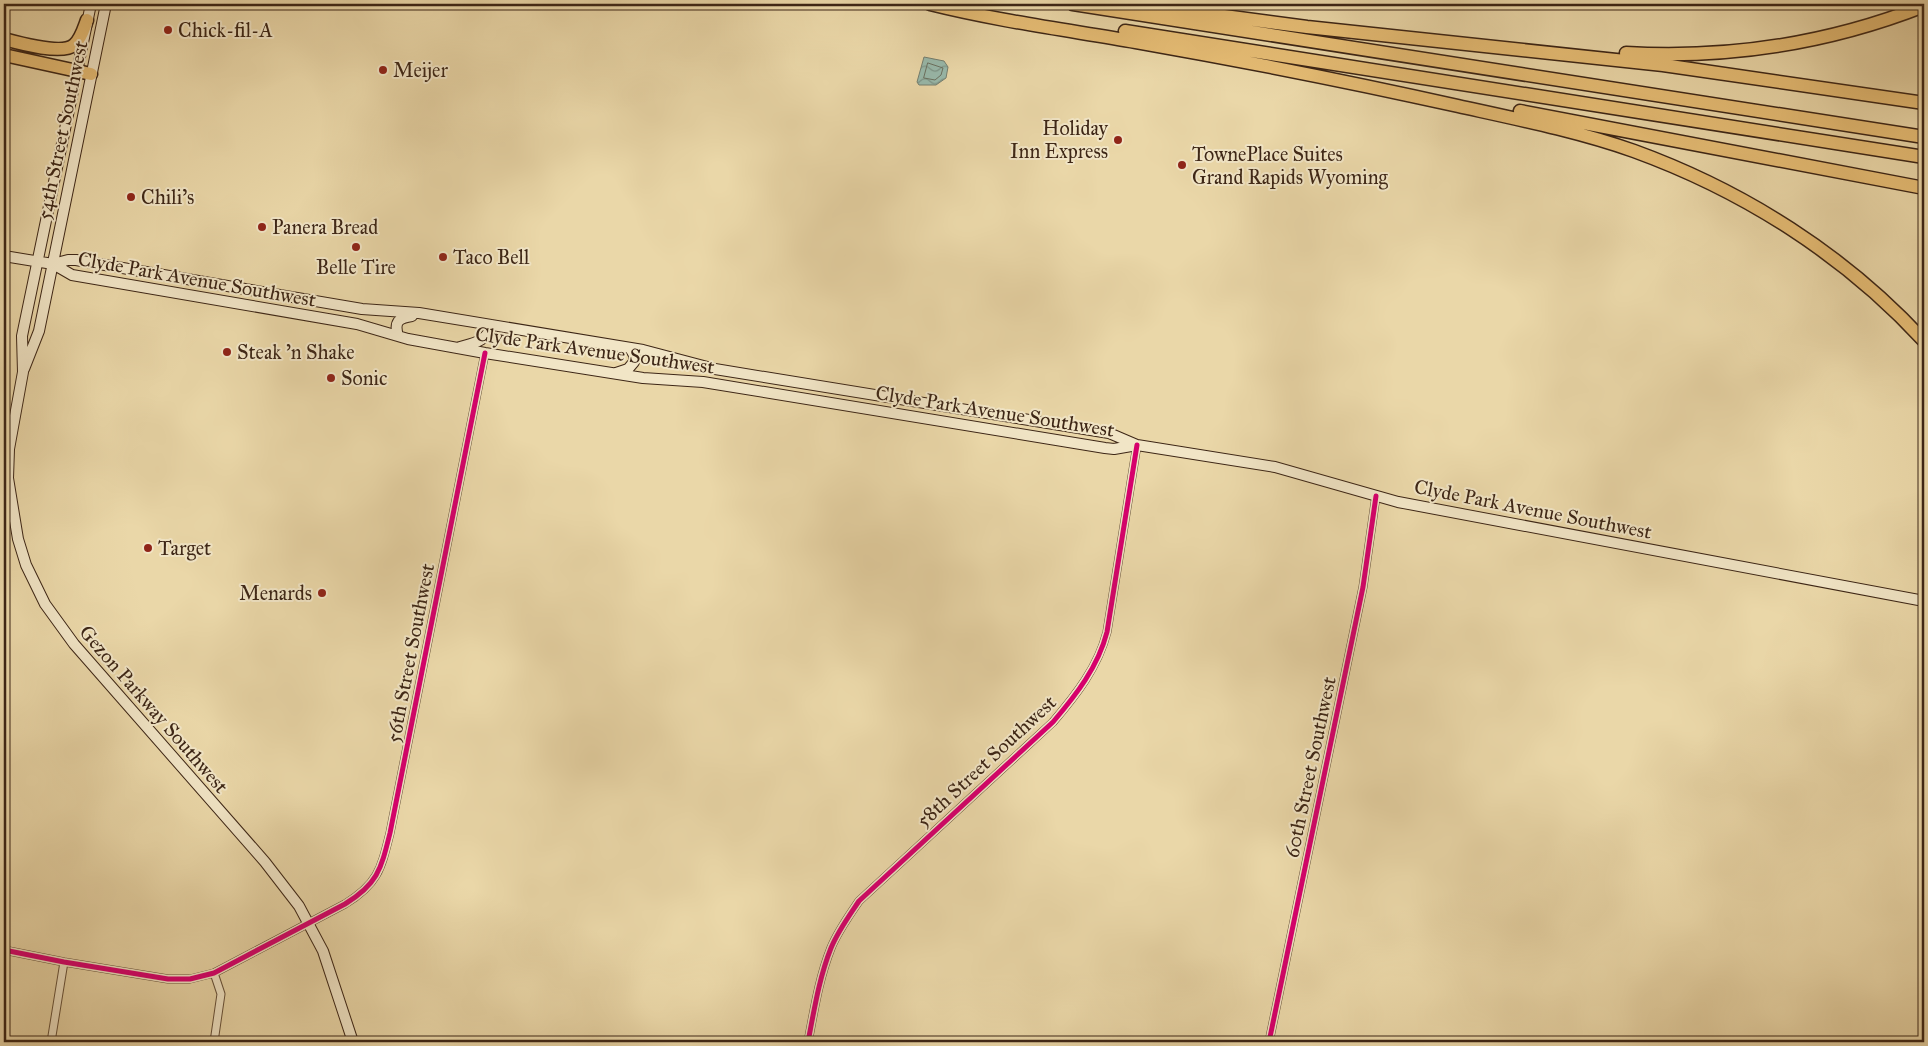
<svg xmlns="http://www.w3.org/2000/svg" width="1928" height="1046" font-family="'IM FELL Great Primer',serif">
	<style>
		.water { fill: url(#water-waves); stroke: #747e6f }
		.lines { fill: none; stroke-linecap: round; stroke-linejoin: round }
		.shore { stroke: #6a7060; stroke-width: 1 }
		.minor-casing { stroke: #68523a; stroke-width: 9 }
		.secondary-casing { stroke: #3d2616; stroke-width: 12 }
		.motorway-casing { stroke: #3d2616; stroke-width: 15 }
		.minor { stroke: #f1e5c6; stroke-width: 7 }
		.secondary { stroke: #f1e5c6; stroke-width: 10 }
		.motorway { stroke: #e5bc74; stroke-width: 12 }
		.cycleway-casing { stroke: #f1e5c6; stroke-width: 8 }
		.cycleway { stroke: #d6006c; stroke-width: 5 }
		.poi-dot { fill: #8f2418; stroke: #f1e5c6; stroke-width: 2 }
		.labels { text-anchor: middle; stroke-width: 4; stroke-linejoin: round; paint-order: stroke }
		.poi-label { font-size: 20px; fill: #3d2616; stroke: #f1e5c6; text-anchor: start }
		.street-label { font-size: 20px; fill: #3d2616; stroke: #f1e5c6 }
	</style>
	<defs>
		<pattern id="water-waves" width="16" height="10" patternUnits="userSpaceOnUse" patternTransform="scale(1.25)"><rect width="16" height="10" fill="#98b9ab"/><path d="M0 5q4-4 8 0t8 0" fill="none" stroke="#7d968a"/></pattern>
	</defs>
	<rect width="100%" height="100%" fill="#ead7a8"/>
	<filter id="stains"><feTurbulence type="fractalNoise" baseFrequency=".004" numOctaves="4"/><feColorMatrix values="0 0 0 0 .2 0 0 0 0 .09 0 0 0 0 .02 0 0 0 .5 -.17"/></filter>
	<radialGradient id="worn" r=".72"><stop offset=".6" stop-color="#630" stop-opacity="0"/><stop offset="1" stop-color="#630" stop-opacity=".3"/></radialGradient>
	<path class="water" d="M924,57l20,4 4,6 -2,11 -10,7h-17l-2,-3z"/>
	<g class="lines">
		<path class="shore" d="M928,63l15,5 -2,7 -6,5 -11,-2z"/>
		<g class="minor-casing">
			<path id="minor" d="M4,950l60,12 104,17h22l24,-6 131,-69c33,-20 36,-35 45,-71l95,-480
				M214,973l7,21 -7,48
				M51,1042l13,-80
				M808,1042c6,-31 11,-64 23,-94 7,-17 18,-32 28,-47l194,-179c23,-27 45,-55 54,-90l30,-187
				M1269,1042l94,-455 13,-91"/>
		</g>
		<g class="secondary-casing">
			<path id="secondary" d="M91,4l-69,332 1,36 -14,77 -1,29 10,61 8,26 19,39 29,40 191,218 34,44 24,45 30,91
				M4,256l49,8 15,-4h8l286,49 57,4 224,37 72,19 394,64 28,12 138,22 123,35 526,99
				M53,264l19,11 285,49 51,15 77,14 158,25 60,4 402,66 9,1 23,-4
				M398,336c-4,-14 0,-18 14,-20
				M460,347c14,-4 28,-6 31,-22
				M24,369l15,-38 67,-327
				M616,373l12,-4 6,-7v-7l-4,-7"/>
		</g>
		<g class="motorway-casing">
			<path id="motorway" d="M930,4c68,17 137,26 206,38 108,19 215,40 322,64 59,13 119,25 176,45 110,40 211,104 290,190
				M1073,4l851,133
				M1134,4l173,23 356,38 261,38
				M1125,31l799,126
				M4,39c15,4 58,16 70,6 7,-6 10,-17 13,-25
				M1626,53c104,6 201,-9 298,-47
				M4,55l87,19
				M1520,111l404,77"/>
		</g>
		<use href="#minor" class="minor"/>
		<use href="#secondary" class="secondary"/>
		<use href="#motorway" class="motorway"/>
		<g class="cycleway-casing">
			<path id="cycleway" d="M4,950l60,12 104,17h22l24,-6 131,-69c33,-20 36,-35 45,-71l95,-480
				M808,1042c6,-31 11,-64 23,-94 7,-17 18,-32 28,-47l194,-179c23,-27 45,-55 54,-90l30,-187
				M1269,1042l94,-455 13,-91"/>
		</g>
		<use href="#cycleway" class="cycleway"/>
	</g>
	<g class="poi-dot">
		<circle cx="168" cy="30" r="5"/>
		<circle cx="383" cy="70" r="5"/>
		<circle cx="1118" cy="140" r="5"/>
		<circle cx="1182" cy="165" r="5"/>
		<circle cx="131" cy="197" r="5"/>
		<circle cx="262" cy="227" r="5"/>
		<circle cx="356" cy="247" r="5"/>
		<circle cx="443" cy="257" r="5"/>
		<circle cx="227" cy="352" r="5"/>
		<circle cx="331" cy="378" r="5"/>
		<circle cx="148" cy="548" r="5"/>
		<circle cx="322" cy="593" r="5"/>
	</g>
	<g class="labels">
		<g class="poi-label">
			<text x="178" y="37">Chick-fil-A</text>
			<text x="393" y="77">Meijer</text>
			<text x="1108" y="135" text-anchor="end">Holiday<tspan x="1108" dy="23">Inn Express</tspan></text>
			<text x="1192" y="161">TownePlace Suites<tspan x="1192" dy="23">Grand Rapids Wyoming</tspan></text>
			<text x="141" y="204">Chili's</text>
			<text x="272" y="234">Panera Bread</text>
			<text x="453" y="264">Taco Bell</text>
			<text x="356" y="274" text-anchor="middle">Belle Tire</text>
			<text x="237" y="359">Steak 'n Shake</text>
			<text x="341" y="385">Sonic</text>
			<text x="158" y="555">Target</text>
			<text x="312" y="600" text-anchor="end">Menards</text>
		</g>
		<g class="street-label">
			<text transform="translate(62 130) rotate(-78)" y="7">54th Street Southwest</text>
			<text transform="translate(197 279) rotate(10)" y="7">Clyde Park Avenue Southwest</text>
			<text transform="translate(595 350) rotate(8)" y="7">Clyde Park Avenue Southwest</text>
			<text transform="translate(995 411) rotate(9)" y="7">Clyde Park Avenue Southwest</text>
			<text transform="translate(1533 509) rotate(11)" y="7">Clyde Park Avenue Southwest</text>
			<text transform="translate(410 653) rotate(-79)" y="7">56th Street Southwest</text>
			<text transform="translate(154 709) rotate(49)" y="7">Gezon Parkway Southwest</text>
			<text transform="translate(986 761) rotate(-43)" y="7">58th Street Southwest</text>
			<text transform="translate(1310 767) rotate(-78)" y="7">60th Street Southwest</text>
		</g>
	</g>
	<rect width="1928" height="1046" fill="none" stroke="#ead7a8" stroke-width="20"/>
	<rect x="5" y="5" width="1918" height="1036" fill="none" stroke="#3d2616" stroke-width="2.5"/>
	<rect x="10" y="10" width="1908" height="1026" fill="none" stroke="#3d2616"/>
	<rect width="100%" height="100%" filter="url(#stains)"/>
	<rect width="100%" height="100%" fill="url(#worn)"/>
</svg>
